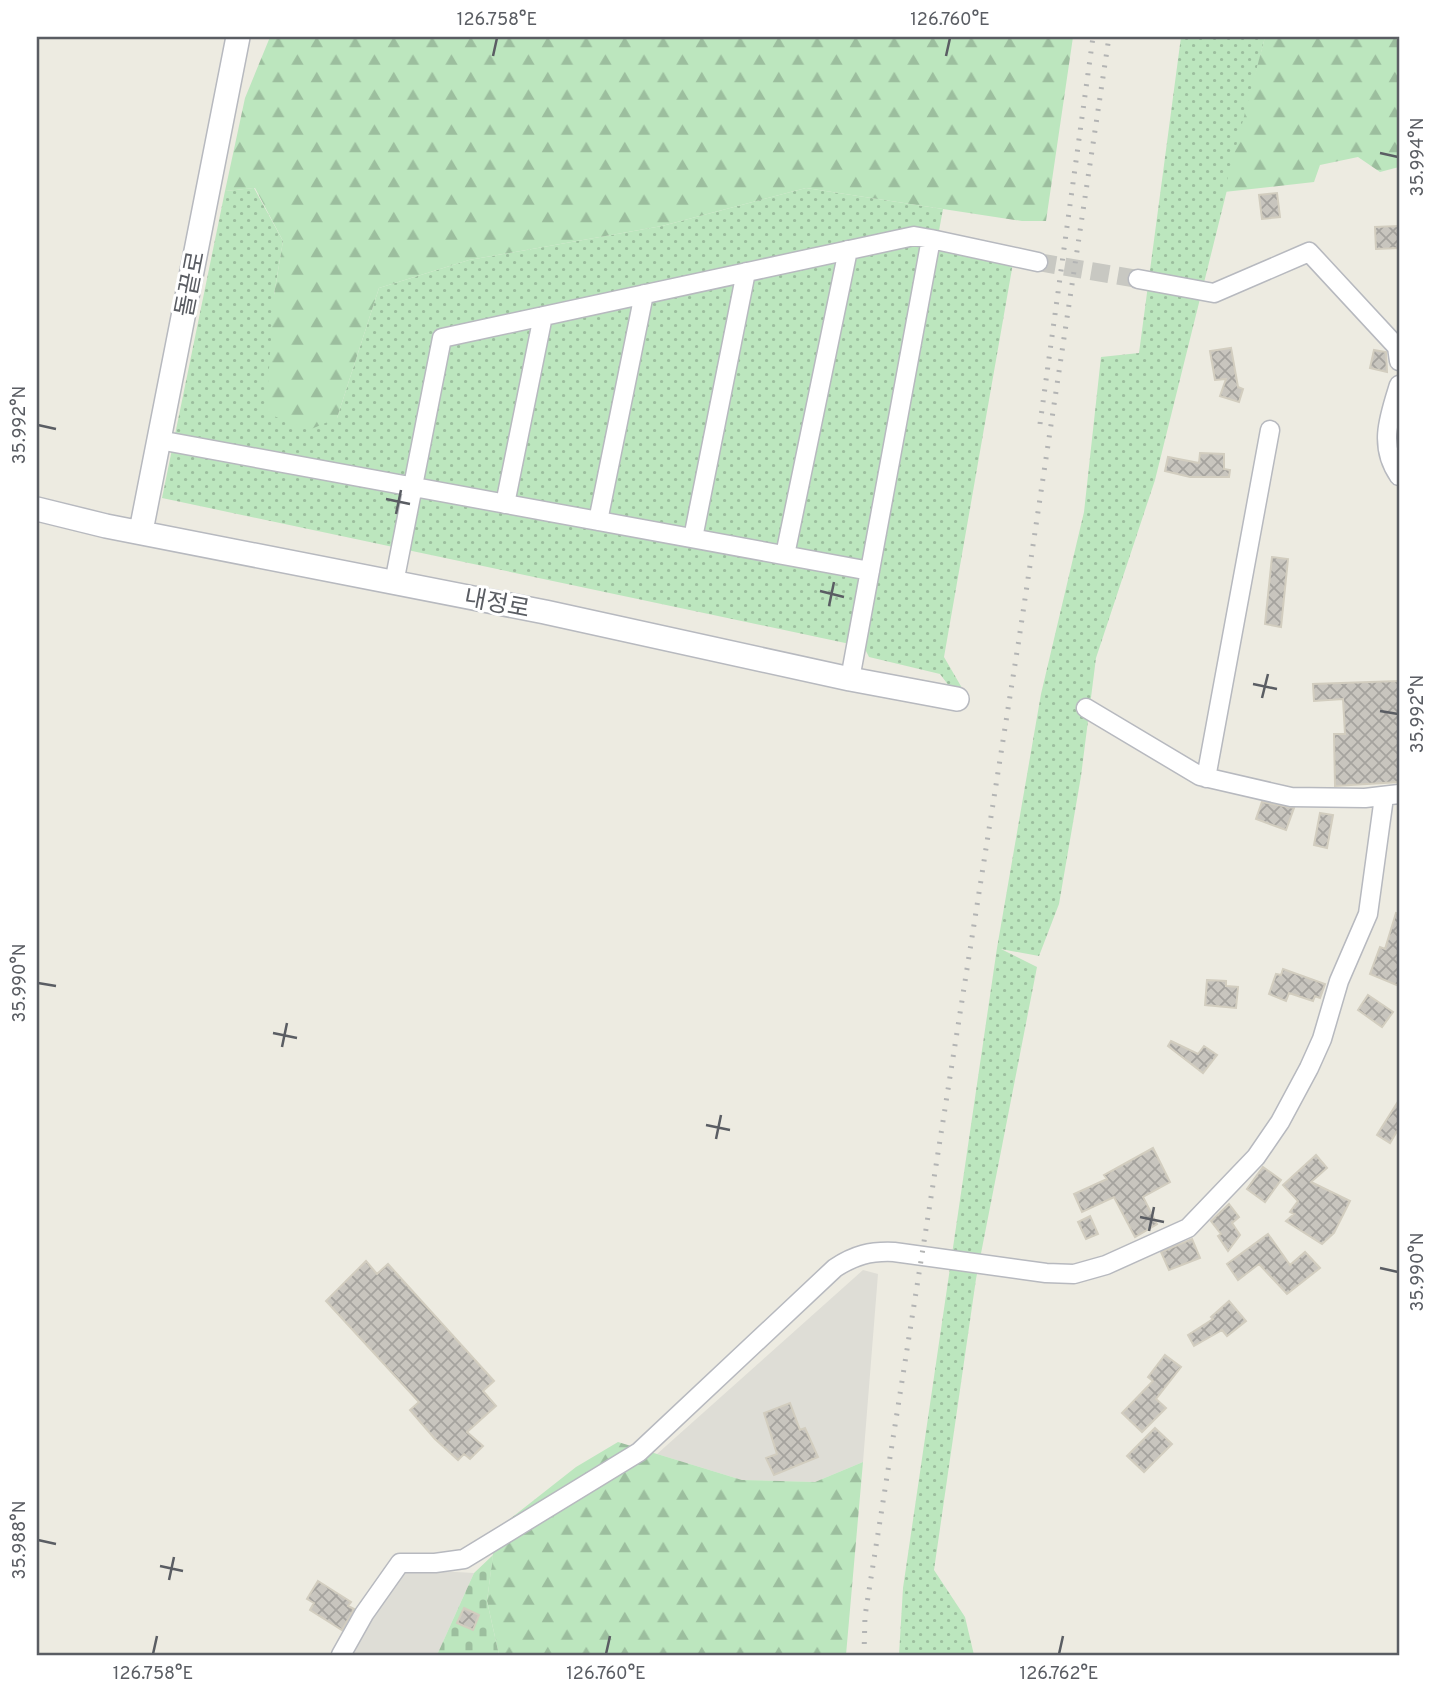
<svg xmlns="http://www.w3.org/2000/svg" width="1436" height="1692" font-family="Overpass,'Noto Sans KR',sans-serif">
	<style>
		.industrial { fill: #deddd6 }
		.green { fill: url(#green-dots) }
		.forest { fill: url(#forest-firs) }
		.cemetery { fill: url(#cemetery-stones) }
		.building { fill: url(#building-cross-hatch); stroke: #d2cdbf; stroke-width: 2 }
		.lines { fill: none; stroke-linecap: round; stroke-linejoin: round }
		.minor-tunnel { stroke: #c8c8c2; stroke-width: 18; stroke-dasharray: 18 9; stroke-linecap: butt }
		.minor-casing { stroke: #b7b9bf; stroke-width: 21 }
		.tertiary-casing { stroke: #b7b9bf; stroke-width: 26 }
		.minor { stroke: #fff; stroke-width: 18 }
		.tertiary { stroke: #fff; stroke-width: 23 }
		.rail { stroke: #b3b4b4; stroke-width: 5; stroke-dasharray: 2 9; stroke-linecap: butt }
		.ticks { fill: none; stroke: #5a5d63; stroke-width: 2.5 }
		.labels { text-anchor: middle; stroke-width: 6; stroke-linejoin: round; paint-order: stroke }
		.street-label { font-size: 24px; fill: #5a5d63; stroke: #fff }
		.neatline { fill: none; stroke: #5a5d63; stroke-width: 2.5 }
		.ticks-label { font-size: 18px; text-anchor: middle; fill: #5a5d63 }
	</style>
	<defs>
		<pattern id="green-dots" width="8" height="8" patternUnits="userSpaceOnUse" patternTransform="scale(1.75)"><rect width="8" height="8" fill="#bce6be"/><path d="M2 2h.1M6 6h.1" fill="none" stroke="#9cbe9e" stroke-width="1.8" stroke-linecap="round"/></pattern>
		<pattern id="forest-firs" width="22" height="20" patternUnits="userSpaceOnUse" patternTransform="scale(1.75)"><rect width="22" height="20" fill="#bce6be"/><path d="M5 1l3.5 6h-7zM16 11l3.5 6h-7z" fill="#9cbe9e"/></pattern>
		<pattern id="cemetery-stones" width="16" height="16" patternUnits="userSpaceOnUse" patternTransform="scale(1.75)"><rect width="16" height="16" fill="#bce6be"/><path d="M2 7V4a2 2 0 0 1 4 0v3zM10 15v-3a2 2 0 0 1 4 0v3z" fill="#9cbe9e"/></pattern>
		<pattern id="building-cross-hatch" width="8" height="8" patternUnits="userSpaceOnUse" patternTransform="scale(1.75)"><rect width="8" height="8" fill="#c8c5be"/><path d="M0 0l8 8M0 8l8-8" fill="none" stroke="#a5a39e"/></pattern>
	</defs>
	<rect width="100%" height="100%" fill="#edebe1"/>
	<path class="industrial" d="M863,1270l15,4 -15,188 -48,20 -73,-2 -85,-26z
		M401,1569l73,4 -37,82h-85z"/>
	<path class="green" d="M1181,37h84l-110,443 -59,178 -15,118 -22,128 -20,52 -38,-7 36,18 -61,312 -42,291 31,47 9,38h-75l4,-67 94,-640 44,-254 43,-182 17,-155 38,-4z
		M254,188l29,53 -9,54 63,123 42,-130 90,-28 193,-34 144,-38 137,21 -9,49 8,-9 71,14 -69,394 18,31 -13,-2 -9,-12 -71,-17 -5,-10 -702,-149 63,-307z"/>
	<path class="forest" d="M270,37h803l-27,184h-24l-216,-33 -144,38 -193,34 -90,28 -42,130 -28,12 -43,-17 8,-118 9,-54 -28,-53 -30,3 20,-93z
		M1265,37h134v130l-19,5 -22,-15 -38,8 -6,17 -90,10z
		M618,1442l124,38 73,2 48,-20 -17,193h-347l-12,-54 9,-71 80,-63z"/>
	<path class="cemetery" d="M493,1555l-6,46 12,54h-62l37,-82z"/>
	<path class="building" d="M1277,193l3,24 -18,2 -3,-24z
		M1399,226v22l-23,1 -1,-22z
		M1231,348l7,39 5,2 -4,13 -19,-6 6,-17 -11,1 -5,-29z
		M1374,350l12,2 1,20 -17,-4z
		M1200,453l24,1v15l6,1 -1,7h-39l-25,-6 3,-14 31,6z
		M1272,557l16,2 -7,68 -16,-3z
		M1399,681v101l-64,4 -1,-52h11l-2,-35 -29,2 -1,-17z
		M1262,802l32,6 -8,22 -30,-11z
		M1320,813l13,2 -6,33 -13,-3z
		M1396,913l3,1v72l-29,-12 10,-27 5,2z
		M1283,969l42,15 -5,14 -5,-2 -2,5 -24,-8 -3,8 -17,-7 7,-20 5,1z
		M1207,980l19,1v5l12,1 -2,21 -31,-3z
		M1368,995l25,17 -11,15 -24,-17z
		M1171,1041l27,13 6,-8 13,9 -14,18 -35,-27z
		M1399,1100v28l-9,15 -13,-8z
		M1153,1148l17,34 -27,15 14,27 -22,13 -21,-40 -32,15 -8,-18 33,-15 -3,-4z
		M1316,1155l11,13 -16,14 39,19 -16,32 -12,11 -36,-23 8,-7 -4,-2 8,-11 -15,-16z
		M1263,1167l18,13 -16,22 -18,-13z
		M1229,1204l10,13 -7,6 8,12 -12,16 -10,-15 3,-2 -10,-13z
		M1090,1216l8,18 -12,5 -8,-17z
		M1268,1234l22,31 15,-13 15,16 -33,26 -28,-30 -21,16 -11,-16z
		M1192,1239l8,19 -31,12 -8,-18z
		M366,1261l11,13 11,-10 106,117 -11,10 13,15 -29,26 16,14 -13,13 -6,-5 -6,6 -23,-21 -25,-29 9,-8 -93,-101z
		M1229,1301l17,20 -19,15 -5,-6 -28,16 -6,-11 25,-16 -2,-2z
		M1165,1355l16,12 -25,32 10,9 -24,24 -20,-19 31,-32 -5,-4z
		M790,1403l10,27 5,-2 13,29 -44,18 -8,-17 11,-4 -13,-41z
		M1155,1428l17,16 -28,28 -17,-16z
		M318,1581l33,21 -3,4 6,3 -12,21 -32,-20 4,-7 -7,-4z
		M464,1608l15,7 -6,15 -16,-7z"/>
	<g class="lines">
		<path class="minor-tunnel" d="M1038,262l100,17"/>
		<g class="minor-casing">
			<path id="minor" d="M931,239l107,23
				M1138,279l76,14 95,-41 88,95 2,14
				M1399,385c-10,32 -21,61 0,91
				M159,440l711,131
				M505,504l38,-188
				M598,521l46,-227
				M693,538l53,-266
				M785,555l63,-305
				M394,583l48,-245 472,-102 17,3 -81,440
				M1086,708l114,68 91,21 74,1 34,-4
				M1206,778l64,-348
				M341,1655l23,-41 36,-51h35l29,-4 175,-107 196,-184c20,-13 35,-17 59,-16l152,21 28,1 32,-9 82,-37 68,-71 24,-35 29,-54 13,-29 17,-58 29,-67 16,-117"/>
		</g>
		<g class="tertiary-casing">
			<path id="tertiary" d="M37,509l69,17 439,86 305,67 107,20
				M141,531l97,-494"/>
		</g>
		<use href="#minor" class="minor"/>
		<use href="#tertiary" class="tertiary"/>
		<path class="rail" d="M1040,424l53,-387
			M864,1655l1,-39 154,-977 90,-602"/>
	</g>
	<path class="ticks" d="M493,56l4,-18M946,56l4,-18M1380,153l18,4M38,425l18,4M386,499l24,5M396,514l5,-24M820,591l24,6M829,606l5,-24M1253,684l24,5M1262,698l6,-24M1380,711l18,3M38,983l18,3M273,1033l24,5M282,1047l5,-24M706,1125l24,5M716,1139l5,-24M1140,1217l24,5M1149,1231l5,-24M1380,1268l18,4M38,1540l18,4M160,1566l23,5M169,1580l5,-23M153,1654l4,-18M606,1654l4,-18M1059,1654l4,-18"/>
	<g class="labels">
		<g class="street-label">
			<text transform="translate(190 284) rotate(-79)" y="8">돌끝로</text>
			<text transform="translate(497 603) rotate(11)" y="8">내정로</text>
		</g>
	</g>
	<rect width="1436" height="1692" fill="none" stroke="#ffffff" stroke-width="77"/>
	<rect x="38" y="38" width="1360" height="1616" class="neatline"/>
	<g class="ticks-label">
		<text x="497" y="25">126.758°E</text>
		<text x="950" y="25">126.760°E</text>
		<text transform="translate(1417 157) rotate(-90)" y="6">35.994°N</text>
		<text transform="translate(19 425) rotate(-90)" y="6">35.992°N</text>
		<text transform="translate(1417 714) rotate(-90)" y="6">35.992°N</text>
		<text transform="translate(19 983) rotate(-90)" y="6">35.990°N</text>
		<text transform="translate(1417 1272) rotate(-90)" y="6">35.990°N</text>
		<text transform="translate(19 1540) rotate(-90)" y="6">35.988°N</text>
		<text x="153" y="1679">126.758°E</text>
		<text x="606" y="1679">126.760°E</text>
		<text x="1059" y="1679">126.762°E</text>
	</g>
</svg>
